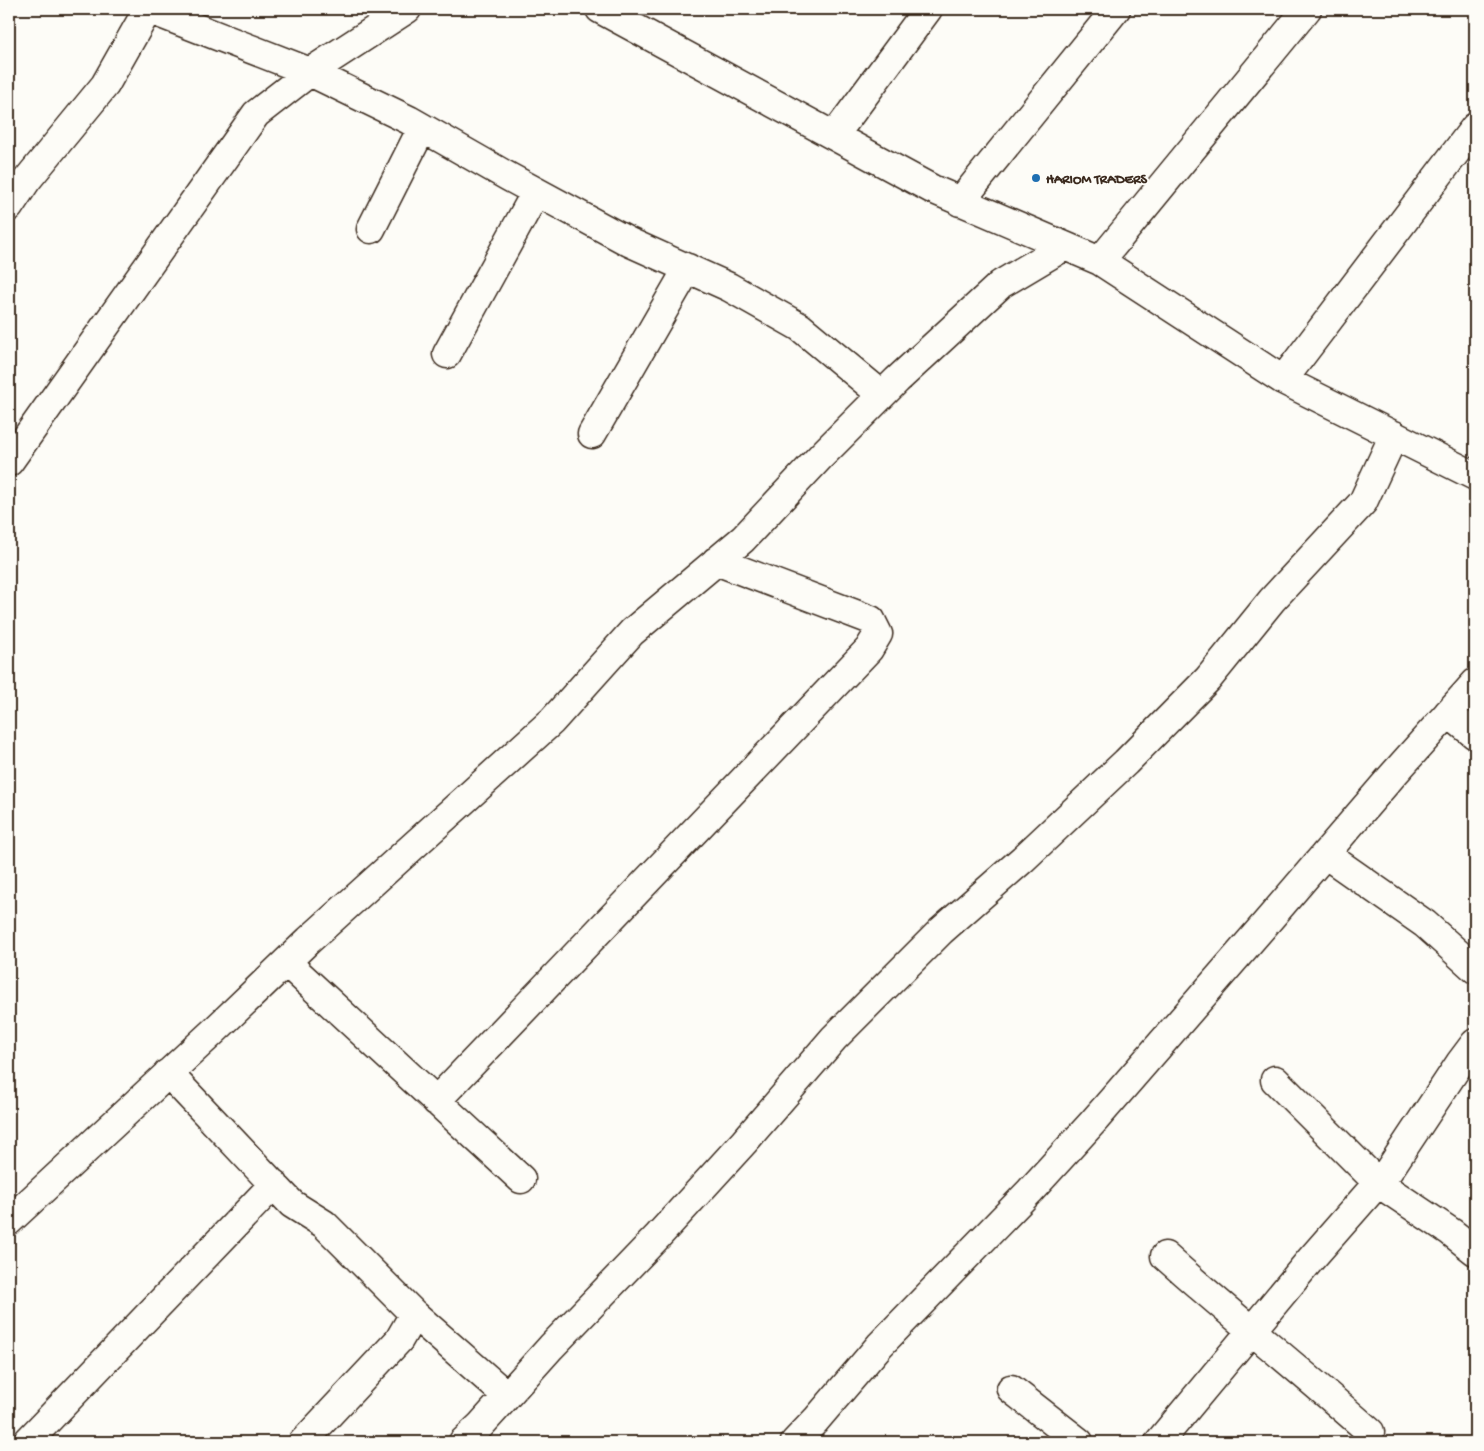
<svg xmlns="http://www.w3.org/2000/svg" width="1484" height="1451" font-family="'Gochi Hand',sans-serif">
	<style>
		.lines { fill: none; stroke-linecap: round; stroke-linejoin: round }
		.street-casing { stroke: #3b2a1e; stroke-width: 31 }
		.street { stroke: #fdfcf7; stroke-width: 28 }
		.poi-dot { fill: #1f6fb2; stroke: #fdfcf7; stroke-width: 2 }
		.labels { text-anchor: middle; stroke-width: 4; stroke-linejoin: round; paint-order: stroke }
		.poi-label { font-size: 14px; font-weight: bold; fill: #3b2a1e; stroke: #fdfcf7; text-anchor: start }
	</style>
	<rect width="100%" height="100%" fill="#fdfcf7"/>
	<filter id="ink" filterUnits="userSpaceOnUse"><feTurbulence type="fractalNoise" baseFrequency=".02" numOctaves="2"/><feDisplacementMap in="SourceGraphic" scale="10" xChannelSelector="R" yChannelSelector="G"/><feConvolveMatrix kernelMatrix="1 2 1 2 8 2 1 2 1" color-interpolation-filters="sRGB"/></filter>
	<g filter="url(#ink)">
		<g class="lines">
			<g class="street-casing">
				<path id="street" d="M148,9l162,63 99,48 100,57 120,65 100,45 71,40 82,68
					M600,9l332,180 168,72 183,119 192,96
					M834,136l94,-127
					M960,202l156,-193
					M9,207l18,-27 78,-95 43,-76
					M371,229l51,-101
					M1100,261l207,-252
					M447,354l89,-162
					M1283,380l192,-253
					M592,434l96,-166
					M9,462l247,-348 54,-42 97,-63
					M1448,713l27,22
					M1325,854l100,70 50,45
					M286,962l235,217
					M168,1073l124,131 32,20 90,90 93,82
					M1275,1080l103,103 73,49 24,19
					M436,1101l433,-452 9,-15 -7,-14 -155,-59
					M9,1221l205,-190 95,-91 243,-219 80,-89 111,-93 78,-83 76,-76 104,-96 64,-38
					M1165,1256c67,60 138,116 205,176
					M1011,1389l68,53
					M27,1442l247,-258
					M303,1442l96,-102 15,-26
					M463,1442l17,-16 71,-79 107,-111 86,-94 90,-104 107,-107 82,-72 103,-97 82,-83 64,-79 91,-98 31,-67
					M795,1442l21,-22 64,-75 150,-154 63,-69 173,-199 126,-147 83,-93
					M1159,1442l152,-183 78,-89 71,-107 15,-20"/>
			</g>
			<use href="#street" class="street"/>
		</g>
	</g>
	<circle class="poi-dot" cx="1036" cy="178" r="5"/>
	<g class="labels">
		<g class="poi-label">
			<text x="1046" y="183">HARIOM TRADERS</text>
		</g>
	</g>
	<rect width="1484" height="1451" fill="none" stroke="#fdfcf7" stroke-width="30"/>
	<rect x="15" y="15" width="1454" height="1421" fill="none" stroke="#3b2a1e" stroke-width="2" filter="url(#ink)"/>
</svg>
